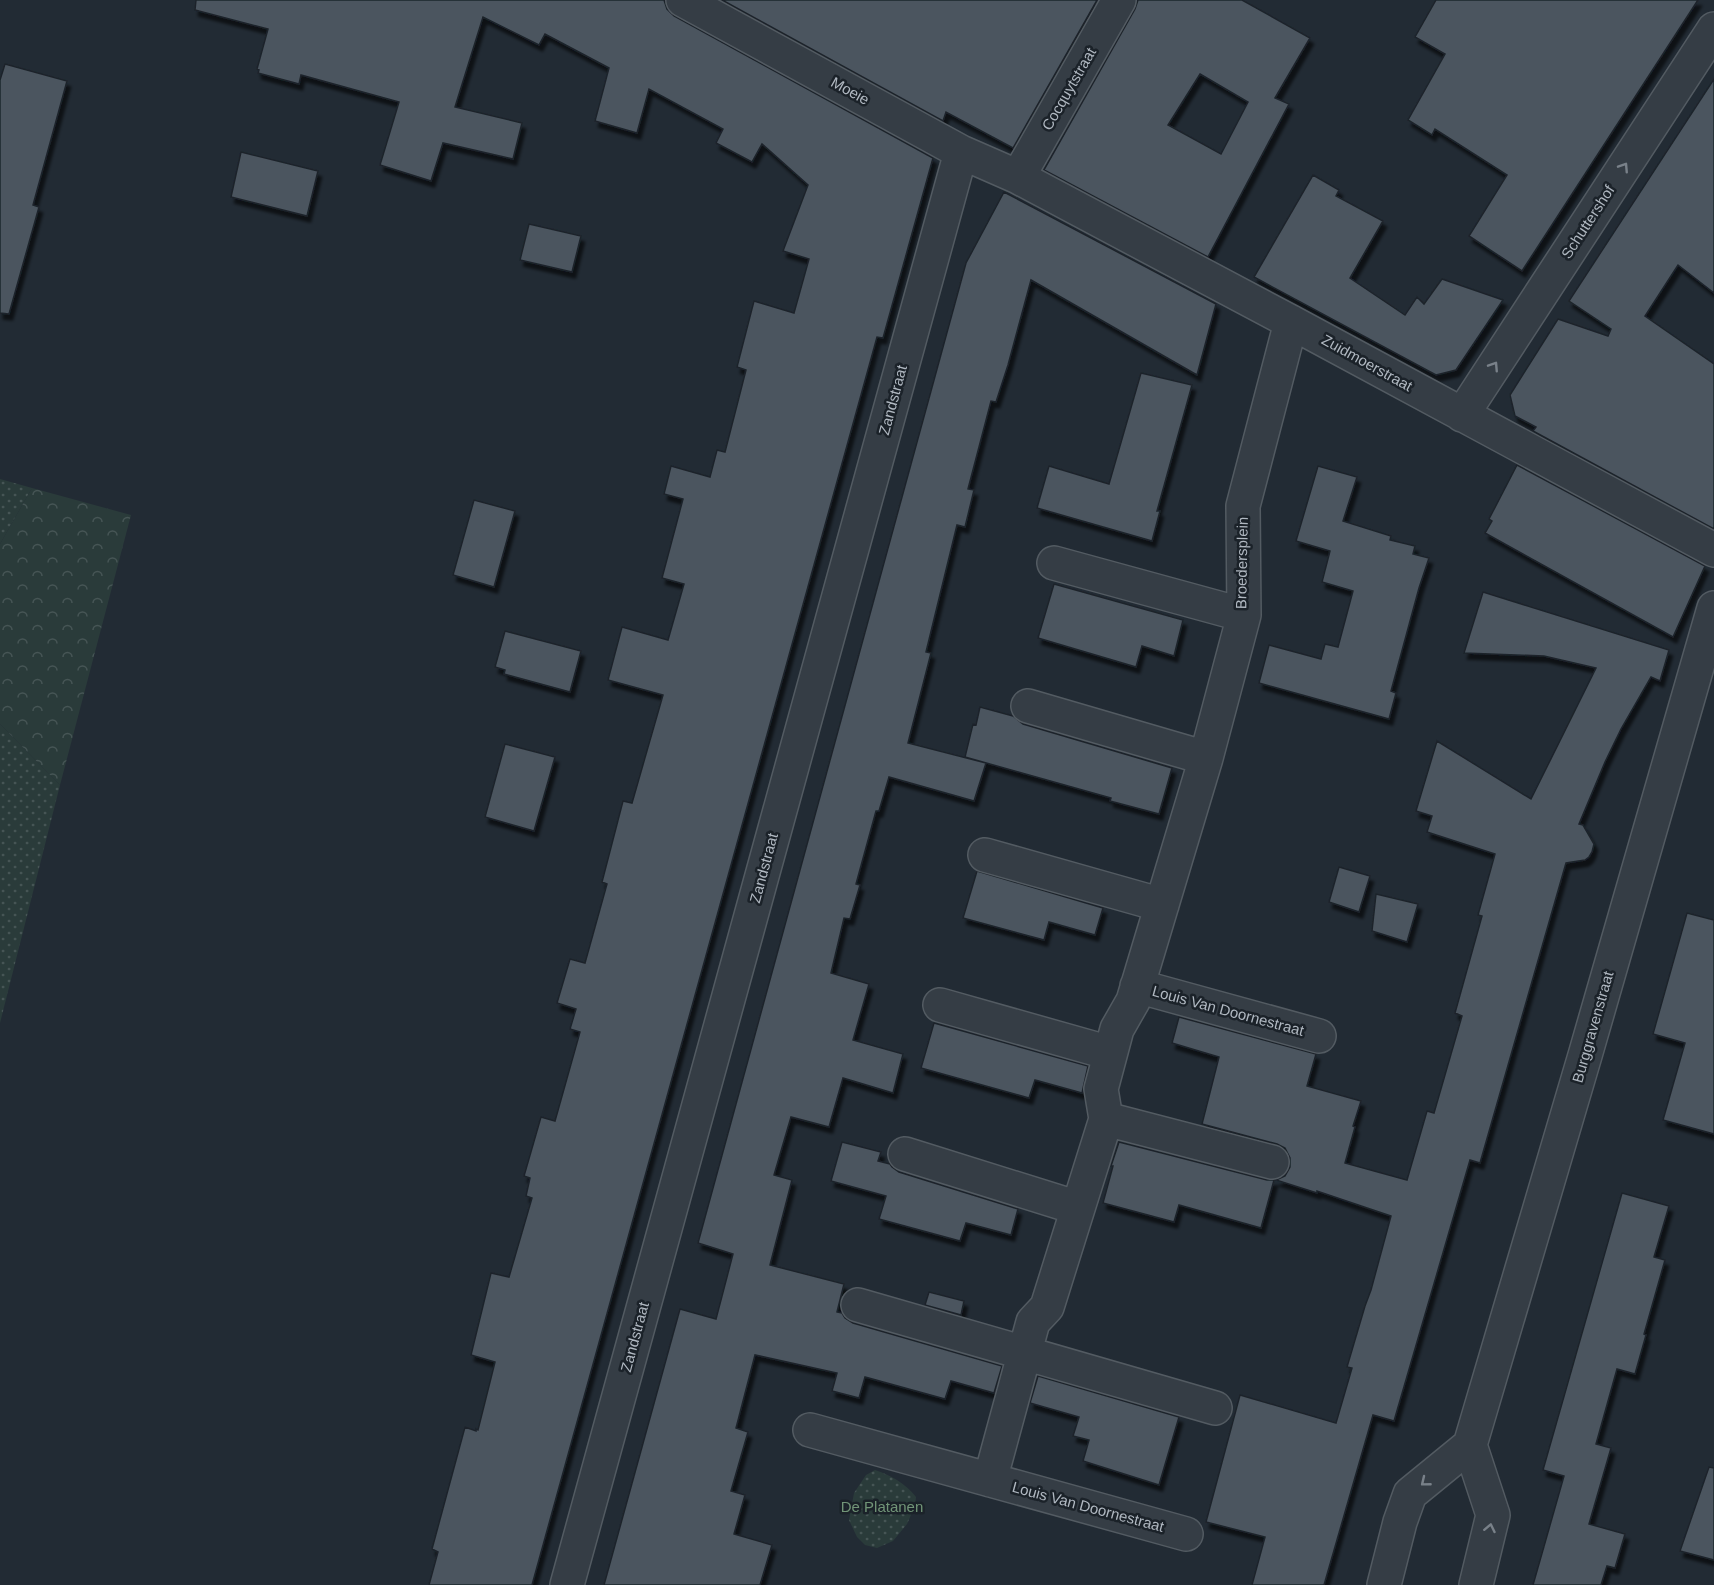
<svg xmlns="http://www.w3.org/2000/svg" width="1714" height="1585" font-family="Arial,sans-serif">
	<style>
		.grass { fill: url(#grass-dots) }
		.forest { fill: url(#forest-crowns) }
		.building { fill: #4b555f; stroke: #1d242b; stroke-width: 1.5; fill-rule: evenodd; filter: url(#shadow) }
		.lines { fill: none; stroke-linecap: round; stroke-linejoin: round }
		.street-casing { stroke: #535b62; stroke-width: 36 }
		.street { stroke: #353d45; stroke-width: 33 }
		.oneway { stroke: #798189 }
		.labels { text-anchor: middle; stroke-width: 5; stroke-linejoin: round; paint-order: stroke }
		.street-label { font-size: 15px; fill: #b0b8c1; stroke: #1b2229 }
		.park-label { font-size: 15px; fill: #719477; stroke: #1b2229 }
	</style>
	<defs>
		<pattern id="grass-dots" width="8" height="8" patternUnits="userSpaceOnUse" patternTransform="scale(1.5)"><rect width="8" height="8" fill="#2a3b3a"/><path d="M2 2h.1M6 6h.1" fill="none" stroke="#465555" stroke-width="1.8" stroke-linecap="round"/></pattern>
		<pattern id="forest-crowns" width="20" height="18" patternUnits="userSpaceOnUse" patternTransform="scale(1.5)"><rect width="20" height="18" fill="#2a3b3a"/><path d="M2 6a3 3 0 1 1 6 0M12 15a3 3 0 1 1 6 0" fill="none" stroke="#465555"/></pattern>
		<filter id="shadow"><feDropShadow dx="3.5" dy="6" stdDeviation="1.5" flood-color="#0009"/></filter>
	</defs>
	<rect width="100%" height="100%" fill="#222b34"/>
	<path class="grass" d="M0,479l32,9 -32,56z
		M0,724l60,61 -60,238z
		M875,1470c17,6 30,13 41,27l-1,9 -8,18 -14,17 -16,7 -12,-3 -8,-8 -8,-17 5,-27 12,-18z"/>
	<path class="forest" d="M32,488l99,27 -71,270 -60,-61v-180z"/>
	<path class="building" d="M196,0h468l3,9 7,7 259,142 -50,180 -6,-1 -345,1248h-103l9,-33 -6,-3 33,-122 11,4v-2l2,1 17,-68 -24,-7 20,-82 18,4 23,-79 -6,-2 4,-18 -6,-2 17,-59 14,4 25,-89 -10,-3 6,-20 -19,-6 13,-44 15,4 22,-79 -5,-2 21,-81 9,2 31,-108 -55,-15 14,-53 46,13 16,-56 -22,-6 21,-79 -19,-5 7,-28 39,11 7,-27 8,2 21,-82 -9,-3 17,-66 40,12 15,-54 -26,-8 25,-66 -46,-41 -10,18 -36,-19 7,-14 -74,-40 -12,44 -42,-12 14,-53 -64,-34 -6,11 -56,-28 -28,90 67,16 -9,36 -70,-16 -12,38 -51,-16 19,-63 -98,-27 -2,9 -41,-11 1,-3 -2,-1 11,-40 -73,-19z
		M722,0h375l-84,148 -67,-36 -3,9z
		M1138,0h104l68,38 -35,60 14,6 -81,153 -164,-87 91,-161zM1200,74l48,28 -27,52 -53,-29z
		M1436,0h262l-176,271 -53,-35 38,-61 -72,-46 -3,6 -24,-15 37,-66 -30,-17z
		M5,64l62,17 -34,124 6,2 -30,107 -9,-1v-233z
		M1714,79v214l-36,-28 -33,51 69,48v165l-181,-98 3,-4 -21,-11 -5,-21 48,-76 50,17 3,-7 -42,-28z
		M241,152l77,19 -11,45 -76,-19z
		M1313,175l26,15 -3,6 47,25 -33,57 55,37 12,-18 7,7 18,-25 61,21 -47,70 -20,5 -182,-98z
		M1004,192l212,112 -19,71 -166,-95 -23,85 -12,37 -5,-1 -23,88 6,1 -9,37 -8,-2 -31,127 5,1 -23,90 78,20 -12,38 -85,-24 -10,34h-3l-20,73 4,1 -10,34 -6,-1 -13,55 38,11 -16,56 50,14 -10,39 -50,-15 -14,49 -38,-10 -17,58 18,5 -22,85 74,19 -7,28 5,1 3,5 8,5 149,43 -8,27 -43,-12 -6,18 -80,-22 -6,21 -27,-7 5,-18 -82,-18 -19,73 12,4 -17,59 14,4 -11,39 38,11 -12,40h-156l76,-276 36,10 17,-65 -35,-11 268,-980z
		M529,224l52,12 -9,36 -52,-12z
		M1141,373l51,12 -35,126h3l-8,30 -115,-33 12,-42 60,18z
		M1517,465l188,101 -32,71 -188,-104 7,-12 -3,-2z
		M1318,466l39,11 -14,44 48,15 -1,4 25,6 -2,8 16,4 -10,30 -28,103 5,2 -7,26 -130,-36 10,-38 52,14 4,-15 13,3 15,-56 -31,-9 8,-31 -34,-10z
		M474,500l41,11 -21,76 -41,-12z
		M1054,584l129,36 -9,36 -32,-10 -6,21 -98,-29z
		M1483,592l186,58 -9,31 -9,-4 -30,52 -16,33 -26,62 4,1 11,19 -2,8 -3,5 -4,3 -19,3 -86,300 -10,-3 -76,261 -21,-6 -49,170h-72l13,-48 -59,-15 34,-127 96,28 16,-55 -5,-1 18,-61 6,-16 20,-74 -74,-25v2l-41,-13 9,-4 5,-9v-9l-5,-10 -8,-4 -75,-20 17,-67 -47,-14 7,-26 137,37 -9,32 54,15 -8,25 2,1 -10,36 62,17 20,-69 7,2 28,-97 -7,-3 27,-97 -4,-1 17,-61 -68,-22 5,-16 -16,-5 21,-70 94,58 65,-131 -52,-12 -80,-3z
		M505,631l76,20 -11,41 -66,-18 1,-4 -10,-3z
		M980,707l33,9 10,8 149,44 -13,46 -49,-13 1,-3 -146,-41 8,-33 3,1z
		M505,744l50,13 -21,74 -49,-14z
		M1339,867l31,9 -11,36 -30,-10z
		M977,871l126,37 -8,27 -46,-13 -5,18 -81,-22z
		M1376,894l42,10 -11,38 -35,-11z
		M1687,913l27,7v214l-51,-14 22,-77 -32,-9z
		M934,1023l154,43 -6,27 -47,-13 -6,18 -108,-30z
		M842,1142l39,10 -3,9 12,3 2,3 7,5 119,37 -7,26 -45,-12 -6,18 -81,-22 7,-23 -55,-15z
		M1119,1142l148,38h7l-13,48 -82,-23 -5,17 -71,-19 10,-37h-2z
		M1622,1193l47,13 -15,51 11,3 -21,74 2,1 -11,39 -18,-5 -21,75 15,4 -22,76 36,10 -10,34 -8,-2 -6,19h-68l31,-109 -21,-6z
		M929,1292l35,9 -3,14 -36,-10z
		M1038,1376l141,41 -20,68 -76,-24 6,-21 -16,-4 6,-19 -49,-14z
		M1709,1467l5,1v92l-34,-9z"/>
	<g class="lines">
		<g class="street-casing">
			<path id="street" d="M683,0l278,152 57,25 273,145 423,228
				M1018,177l101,-177
				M1462,415l252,-386
				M1054,563l190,52 -1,-109 48,-184
				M1028,706l178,52
				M985,855l177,50
				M1137,986l182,50
				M940,1005l170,48
				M1106,1119l166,43
				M905,1154l173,54
				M858,1305l357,103
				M810,1430l376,104
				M990,1480l43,-158 14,-15 59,-188 -5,-30 16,-60 16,-28 73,-243 38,-143
				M567,1585l394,-1433
				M1384,1585l16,-63 10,-28 60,-49
				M1476,1585l17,-70 -23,-70 116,-393 128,-444"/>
		</g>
		<use href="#street" class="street"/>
	</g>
	<defs><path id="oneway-chevron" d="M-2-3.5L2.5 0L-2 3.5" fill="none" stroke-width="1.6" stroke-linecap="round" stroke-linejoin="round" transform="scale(1.5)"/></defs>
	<g class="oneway">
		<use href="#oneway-chevron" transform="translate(1624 167) rotate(-57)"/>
		<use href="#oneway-chevron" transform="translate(1494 366) rotate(-57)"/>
		<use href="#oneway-chevron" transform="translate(1425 1482) rotate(141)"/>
		<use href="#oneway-chevron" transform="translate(1490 1528) rotate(-78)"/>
	</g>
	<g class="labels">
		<g class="street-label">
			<text transform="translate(1069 89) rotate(-60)" y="5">Cocquytstraat</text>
			<text transform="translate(850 91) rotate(29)" y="5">Moeie</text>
			<text transform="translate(1588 222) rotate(-57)" y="5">Schuttershof</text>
			<text transform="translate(1367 363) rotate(29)" y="5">Zuidmoerstraat</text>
			<text transform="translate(893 400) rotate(-75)" y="5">Zandstraat</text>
			<text transform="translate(1242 563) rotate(-89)" y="5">Broedersplein</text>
			<text transform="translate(764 868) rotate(-75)" y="5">Zandstraat</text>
			<text transform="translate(1228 1011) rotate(15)" y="5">Louis Van Doornestraat</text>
			<text transform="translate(1593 1027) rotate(-74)" y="5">Burggravenstraat</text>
			<text transform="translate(635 1337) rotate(-75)" y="5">Zandstraat</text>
			<text transform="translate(1088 1507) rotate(15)" y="5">Louis Van Doornestraat</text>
		</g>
		<g class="park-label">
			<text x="882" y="1512">De Platanen</text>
		</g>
	</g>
</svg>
